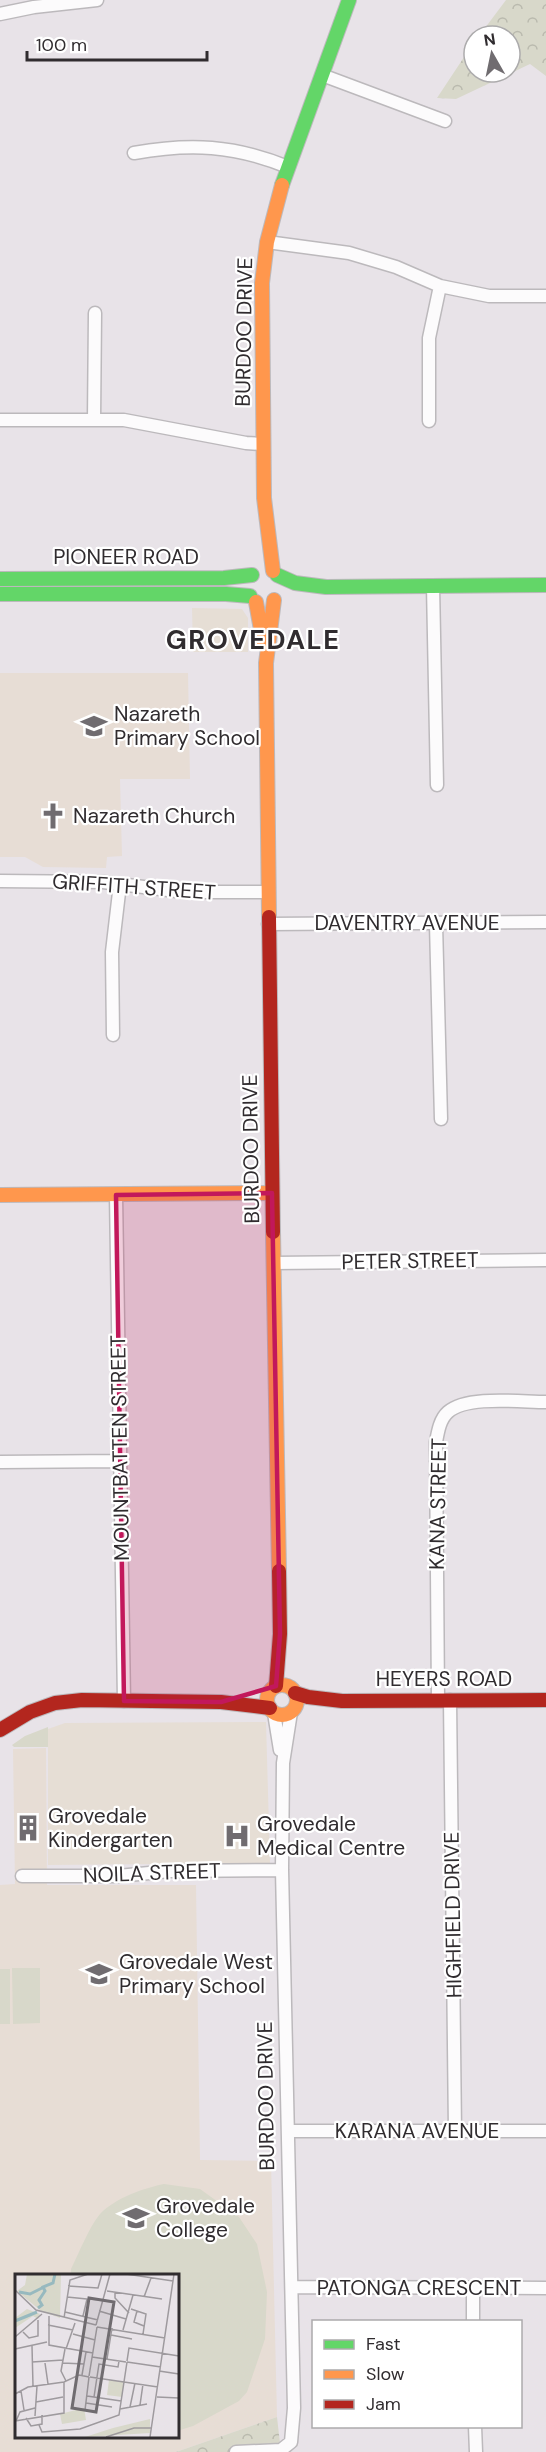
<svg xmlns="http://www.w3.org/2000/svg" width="546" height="2452" font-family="'DM Sans',sans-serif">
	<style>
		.commercial { fill: #e6ded5 }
		.education { fill: #e7ddd5; fill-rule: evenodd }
		.grass { fill: #d8d8ca }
		.park { fill: url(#park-crowns) }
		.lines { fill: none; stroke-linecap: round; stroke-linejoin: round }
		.street-casing { stroke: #bcb9bc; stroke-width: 15 }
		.fast-casing { stroke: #bcb9bc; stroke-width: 16 }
		.slow-casing { stroke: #bcb9bc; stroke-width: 16 }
		.jam-casing { stroke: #bcb9bc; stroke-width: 16 }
		.street { stroke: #fcfbfc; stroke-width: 12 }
		.fast { stroke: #63d668; stroke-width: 14 }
		.slow { stroke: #ff974d; stroke-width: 14 }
		.jam { stroke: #b3261e; stroke-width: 14 }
		.marked { fill: #c2185b; fill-opacity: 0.2; stroke: #c2185b; stroke-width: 4.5; stroke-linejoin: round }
		.labels { text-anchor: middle; stroke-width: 4.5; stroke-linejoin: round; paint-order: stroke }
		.street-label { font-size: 21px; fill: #302c2f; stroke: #fff }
		.poi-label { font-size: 21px; fill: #302c2f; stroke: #fff; text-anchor: start }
		.district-label { font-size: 27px; font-weight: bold; letter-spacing: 1.5px; fill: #302c2f; stroke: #fff }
		.inset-river { fill: none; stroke: #97b9bf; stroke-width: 3 }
		.inset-road { fill: none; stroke: #9e9a9e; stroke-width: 1.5 }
		.view { fill: #706c70; fill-opacity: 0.15; stroke: #706c70; stroke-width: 3 }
		.inset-edge { fill: none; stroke: #302c2f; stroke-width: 3 }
	</style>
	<defs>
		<pattern id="park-crowns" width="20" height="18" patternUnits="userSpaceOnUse" patternTransform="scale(1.5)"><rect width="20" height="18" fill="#d8d8ca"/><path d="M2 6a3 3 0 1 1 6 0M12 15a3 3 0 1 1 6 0" fill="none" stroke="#babaae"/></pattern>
	</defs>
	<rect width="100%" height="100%" fill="#e8e3e8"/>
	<path class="commercial" d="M192,608l50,1 6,9v34h-55z
		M266,1722l4,141 -222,2v-136l17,-6z"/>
	<path class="education" d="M0,673h188l2,106h-70l2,77 -15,1 -1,11 -63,-1 -18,-10h-25z
		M46,1748l1,137h149l4,275 71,1 6,256 -101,35h-176v-567l15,-1 -2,-135zM16,2275h161v161h-161z"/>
	<path class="grass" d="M48,1727v20h-34l-2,-2 13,-9z
		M12,1968h28v55l-27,1z
		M0,1969h10v55h-10z
		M164,2184l36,5 39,28 18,27 10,48 -2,47 -18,53 -8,9 -46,25 -16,5v-156h-106v-6c8,-16 18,-42 29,-55 15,-16 44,-26 64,-30z"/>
	<path class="park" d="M506,0h40v76l-16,-12 -74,35 -19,-1 37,-56v30h36v-36h-31z
		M277,2417l4,35h-105z"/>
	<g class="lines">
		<g class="street-casing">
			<path id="street" d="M0,14l34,-7 63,-7
				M322,75l123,46
				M134,153c56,-10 100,-8 154,14
				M267,242l82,11 47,14 44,19 49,10h57
				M0,420h124l122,23 16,1
				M94,420l1,-107
				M429,421v-83l11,-52
				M433,586l4,199
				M0,881l103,1 81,10h84
				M268,924l278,-2
				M436,924l5,195
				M113,1035l-1,-83 8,-68
				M116,1195l8,506
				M274,1263l272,-3
				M0,1462l120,-1
				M438,1700l-2,-258c2,-11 4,-23 12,-30 19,-17 73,-10 98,-10
				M450,1700l5,431
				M274,1713l6,37
				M22,1876h96l52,-5 112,-1
				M288,2131h258
				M292,2287l254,1
				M473,2288v34
				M475,2426l1,26
				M236,2452l45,-2 10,-8 3,-34 -12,-538 1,-107 8,-51"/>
		</g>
		<g class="fast-casing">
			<path id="fast" d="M282,185l67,-185
				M277,575l18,8 31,4 220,-2
				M0,579l224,-1 28,-3
				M0,594h226l24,2"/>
		</g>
		<g class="slow-casing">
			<path id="slow" d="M273,571l-9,-73 -2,-215 5,-41 15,-57
				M256,602l7,39
				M269,917l-3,-254 8,-63
				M0,1195l272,-2
				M273,1232l6,339
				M267 1700a15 15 0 1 1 30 0a15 15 0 1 1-30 0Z"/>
		</g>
		<g class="jam-casing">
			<path id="jam" d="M269,917l4,315
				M276,1686l4,-52 -1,-63
				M295,1693l13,4 34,4 204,-1
				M0,1730l30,-18 25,-9 27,-3 139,2 49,6"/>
		</g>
		<use href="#street" class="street"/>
		<use href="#fast" class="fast"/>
		<use href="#slow" class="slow"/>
		<use href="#jam" class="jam"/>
	</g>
	<path class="marked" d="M272,1193l8,441 -4,52 -55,16 -97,-1 -8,-506z"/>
	<defs>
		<g id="school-bare" transform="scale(2.07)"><path d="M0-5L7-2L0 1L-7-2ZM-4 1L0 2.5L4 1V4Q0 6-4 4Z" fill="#706c70" stroke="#fff" stroke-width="2.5" paint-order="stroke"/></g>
		<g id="church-bare" transform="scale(2.07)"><path d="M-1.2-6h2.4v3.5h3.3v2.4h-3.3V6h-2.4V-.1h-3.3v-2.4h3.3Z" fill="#706c70" stroke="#fff" stroke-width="2.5" paint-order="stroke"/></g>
		<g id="building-bare" transform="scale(2.07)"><path d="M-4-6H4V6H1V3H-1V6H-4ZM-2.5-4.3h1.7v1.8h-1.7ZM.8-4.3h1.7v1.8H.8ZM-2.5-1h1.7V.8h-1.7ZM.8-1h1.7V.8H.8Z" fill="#706c70" stroke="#fff" stroke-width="2.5" paint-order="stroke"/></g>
		<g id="hospital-bare" transform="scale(2.07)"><path d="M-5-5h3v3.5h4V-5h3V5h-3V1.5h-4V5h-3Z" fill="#706c70" stroke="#fff" stroke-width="2.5" paint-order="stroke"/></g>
	</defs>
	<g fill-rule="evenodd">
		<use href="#school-bare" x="94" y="726"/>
		<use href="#church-bare" x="53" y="816"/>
		<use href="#building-bare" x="28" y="1828"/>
		<use href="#hospital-bare" x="237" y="1836"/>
		<use href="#school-bare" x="99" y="1974"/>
		<use href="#school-bare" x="136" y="2218"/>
	</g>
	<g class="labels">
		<g class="street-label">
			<text transform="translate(244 332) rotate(-89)" y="7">BURDOO DRIVE</text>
			<text x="126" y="564">PIONEER ROAD</text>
			<text transform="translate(134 887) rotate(4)" y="7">GRIFFITH STREET</text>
			<text x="407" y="930">DAVENTRY AVENUE</text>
			<text transform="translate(251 1149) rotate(-91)" y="7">BURDOO DRIVE</text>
			<text transform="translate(410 1261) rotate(-1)" y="7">PETER STREET</text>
			<text transform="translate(120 1448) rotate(-91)" y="7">MOUNTBATTEN STREET</text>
			<text transform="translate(438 1504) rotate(-89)" y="7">KANA STREET</text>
			<text x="444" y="1686">HEYERS ROAD</text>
			<text transform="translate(152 1873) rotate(-2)" y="7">NOILA STREET</text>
			<text transform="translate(453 1915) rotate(-91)" y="7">HIGHFIELD DRIVE</text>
			<text transform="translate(266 2096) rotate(-91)" y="7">BURDOO DRIVE</text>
			<text x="417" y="2138">KARANA AVENUE</text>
			<text x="419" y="2295">PATONGA CRESCENT</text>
		</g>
		<g class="poi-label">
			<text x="114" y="721">Nazareth<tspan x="114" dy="24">Primary School</tspan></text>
			<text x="73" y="823">Nazareth Church</text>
			<text x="48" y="1823">Grovedale<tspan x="48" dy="24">Kindergarten</tspan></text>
			<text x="257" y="1831">Grovedale<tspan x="257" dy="24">Medical Centre</tspan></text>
			<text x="119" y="1969">Grovedale West<tspan x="119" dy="24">Primary School</tspan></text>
			<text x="156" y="2213">Grovedale<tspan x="156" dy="24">College</tspan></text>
		</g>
		<g class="district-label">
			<text x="253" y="649">GROVEDALE</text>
		</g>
	</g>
	<g transform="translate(15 2274)">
		<rect width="164" height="164" fill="#e8e3e8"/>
		<path d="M135,145v14l-65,4 28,-9z" fill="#d8d8ca"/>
		<path d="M12,0h34l-1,44 -19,-7 -24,-20 8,-6zM12,35l13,5 -2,5 -5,-3 -18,12v-10zM94,106l15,2 -2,15 -15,-2zM69,134l2,12 -24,4 -2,-10z" fill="#d8d8ca"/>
		<path class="inset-river" d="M4,18l11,2 12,-6M23,34l4,-3 -3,-5 6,-9 -2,-4 10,-4 2,-9M0,47l22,-9"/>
		<path class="inset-road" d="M111,0l47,7M53,12l30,2 4,-14M0,16l21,20 60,15M92,17l55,8M100,18v6l14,15M52,23l20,2M129,23l7,-19M116,35l15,5 -3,20M84,37l27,8M122,37l-3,11 10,4M50,38l33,8M34,42v29l44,8M68,42l4,-17 18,1M49,44l6,-38 18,-6M33,51l25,5M81,51l14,-51M82,53l68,11M108,56l10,-35M8,58l6,6 9,-2v-16M58,60l22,6M96,61l21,4M0,63l27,-23M17,72l1,40M0,75l32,-7M50,75l-4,22 5,10M51,75l9,-26M77,83l34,5M92,85l5,-31M112,87l2,-13 50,8M17,88l31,-2M112,88l34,5M30,89l3,21M48,89l21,1M144,97l20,3M67,101l4,-23M74,102l8,-49M75,103l68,10M82,103l2,-13 19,3 1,-6M6,117l3,19M0,120l13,-7 36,-5 15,-7 10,2M72,122l34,5M79,123l3,-20M142,123l22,1M21,128l27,-5M71,129l26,4M125,131l3,-21M115,133l5,-24M105,135l27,-5M65,136h5l4,-33M20,142l2,-30M11,144l5,8 11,-2v-9M0,147l49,-8v-31M1,147l4,-9 15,-4M24,151l3,7 38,-3 39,-14 8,-53M91,163l28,-9h18M135,163l24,-163"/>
		<path class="view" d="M74,24l25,4 -18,110 -24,-4z"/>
		<rect width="164" height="164" class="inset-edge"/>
	</g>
	<rect x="312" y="2320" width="210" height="108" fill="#ffffff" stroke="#acabac" stroke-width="1.5"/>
	<rect x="324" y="2340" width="30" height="9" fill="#63d668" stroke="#acabac" stroke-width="1.5"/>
	<text x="366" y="2350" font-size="18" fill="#302c2f">Fast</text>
	<rect x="324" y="2370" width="30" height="9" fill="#ff974d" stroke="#acabac" stroke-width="1.5"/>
	<text x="366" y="2380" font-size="18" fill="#302c2f">Slow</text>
	<rect x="324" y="2400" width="30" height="9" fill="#b3261e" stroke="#acabac" stroke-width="1.5"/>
	<text x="366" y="2410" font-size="18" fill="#302c2f">Jam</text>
	<g transform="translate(492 54) rotate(351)"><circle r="28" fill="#ffffff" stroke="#acabac" stroke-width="1.5"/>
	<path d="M0-4.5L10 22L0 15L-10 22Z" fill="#706c70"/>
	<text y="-9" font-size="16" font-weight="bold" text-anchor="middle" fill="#302c2f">N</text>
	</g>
	<path d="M27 51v9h180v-9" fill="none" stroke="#302c2f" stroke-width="3"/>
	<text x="36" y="51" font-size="18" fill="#302c2f" stroke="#ffffff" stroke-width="4.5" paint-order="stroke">100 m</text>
</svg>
